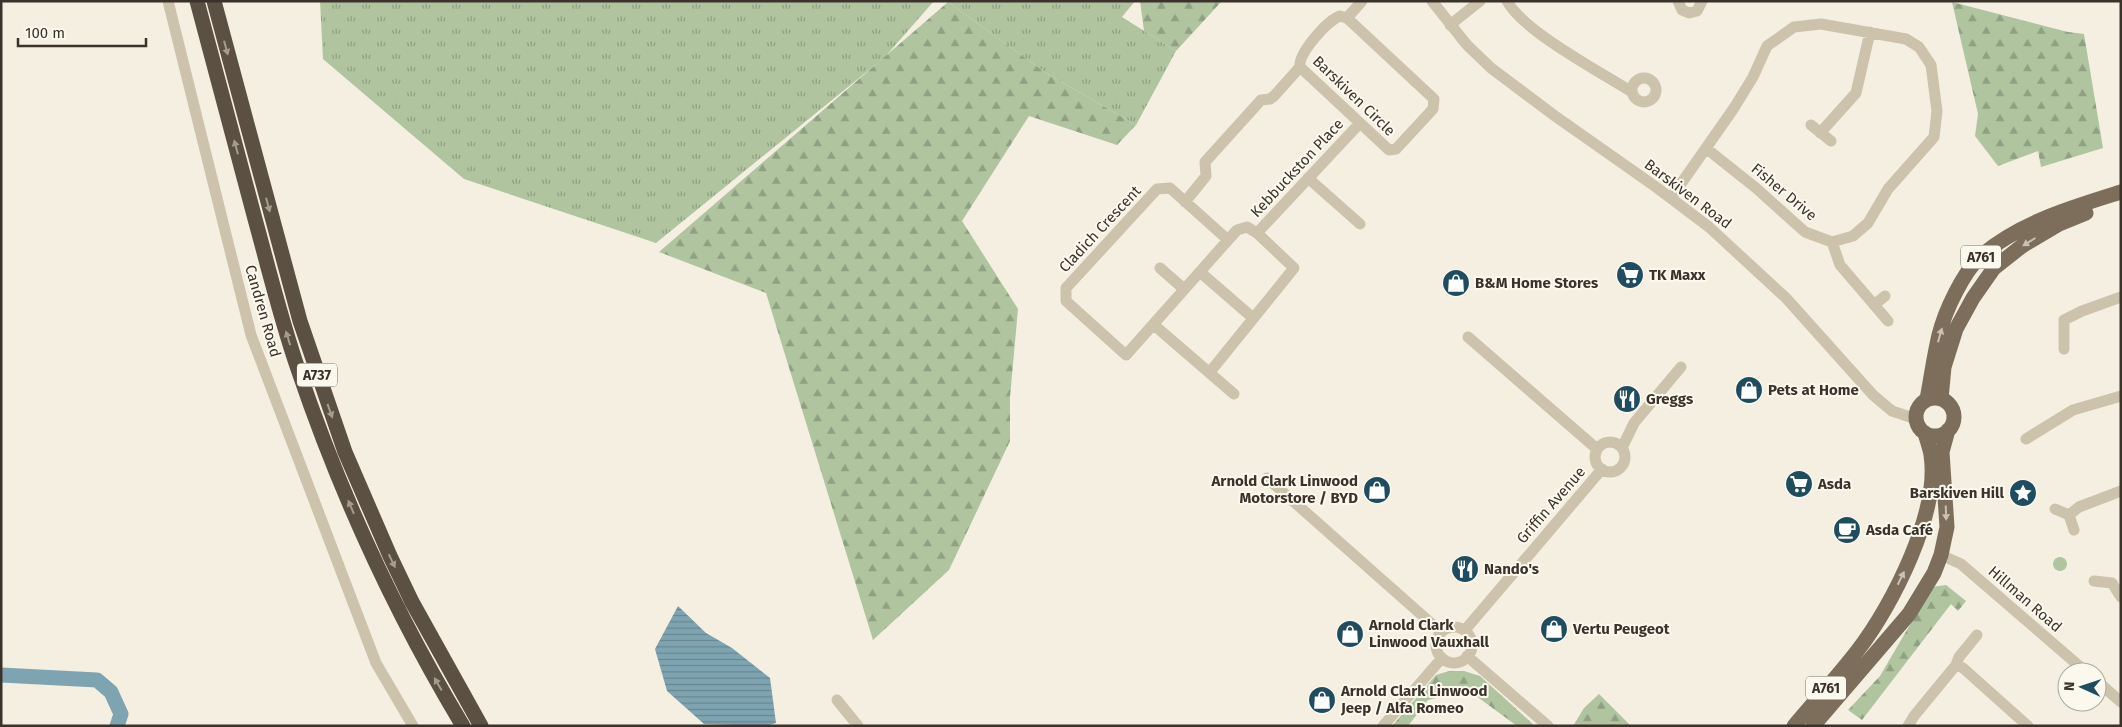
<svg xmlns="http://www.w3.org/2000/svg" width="2122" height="727" font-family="'Fira Sans',sans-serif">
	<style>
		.grass { fill: url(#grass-tufts) }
		.forest { fill: url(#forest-firs) }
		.park { fill: #b0c4a0 }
		.water { fill: url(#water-rules) }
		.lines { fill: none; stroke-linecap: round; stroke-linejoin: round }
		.river { stroke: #7ea4b2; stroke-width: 15 }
		.minor { stroke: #cdc2ac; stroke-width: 11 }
		.major { stroke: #7d6e5c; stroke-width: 15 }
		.highway { stroke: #5c5042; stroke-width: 15 }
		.oneway { fill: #a49c8f }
		.oneway2 { fill: #c9c1b4 }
		.labels { text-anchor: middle; stroke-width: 4; stroke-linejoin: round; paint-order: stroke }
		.shield { fill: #fbf8ee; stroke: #756e66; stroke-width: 1 }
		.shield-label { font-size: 14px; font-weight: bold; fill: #3b332b }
		.street-label { font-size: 15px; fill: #3b332b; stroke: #fbf8ee }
		.poi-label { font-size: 15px; font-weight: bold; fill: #3b332b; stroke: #fbf8ee; text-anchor: start }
	</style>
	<defs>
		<pattern id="grass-tufts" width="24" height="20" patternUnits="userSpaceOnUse" patternTransform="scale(1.25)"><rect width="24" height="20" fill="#b0c4a0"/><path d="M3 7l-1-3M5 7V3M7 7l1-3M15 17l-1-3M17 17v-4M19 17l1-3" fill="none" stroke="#90a083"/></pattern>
		<pattern id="forest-firs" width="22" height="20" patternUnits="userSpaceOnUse" patternTransform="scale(1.25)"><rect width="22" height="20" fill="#b0c4a0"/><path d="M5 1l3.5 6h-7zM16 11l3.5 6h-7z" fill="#90a083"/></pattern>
		<pattern id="water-rules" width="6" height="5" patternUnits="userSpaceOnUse" patternTransform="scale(1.25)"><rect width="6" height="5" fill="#7ea4b2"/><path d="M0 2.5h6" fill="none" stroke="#688691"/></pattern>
	</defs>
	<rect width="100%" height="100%" fill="#f4efe1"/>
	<path class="grass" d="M320,1h614l-49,56 -229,186 -192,-64 -141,-120z
		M1135,1l-13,16 54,34 -40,74 -90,-52 -98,-71z"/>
	<path class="forest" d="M1140,1h82l-46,50 -32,-20z
		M948,2l98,71 90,52 -19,20 -88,-29 -67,105 56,88 -8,88v44l-61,129 -76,70 -107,-347 -107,-41z
		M1952,2l116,30 16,2 19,114 -62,19 -3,-16 -40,15 -23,-30 3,-22z
		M1946,585l20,16 -8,10 -7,-7 -89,116 -14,-10 32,-34 52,-89z
		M1449,671h15l16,5 55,50h-18l-49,-36 -40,10 -20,26h-16l44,-51z
		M1599,694l32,32h-58l11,-18z"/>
	<path class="park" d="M2053 564a7 7 0 1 1 14 0a7 7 0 1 1-14 0Z"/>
	<path class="water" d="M678,606l28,27 26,15 38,30 6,45 -10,3 -62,-2 -37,-33 -12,-42z"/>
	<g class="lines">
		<path class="river" d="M1,675l96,5 14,12 10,22 -4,12"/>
		<path class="minor" d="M168,1l83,334 125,328 37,63
			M1432,1l35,44 24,23 64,48 101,71 53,40 77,71 87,97 19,16 24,8
			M1507,1c16,30 93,71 125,91
			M1678,1l4,9 7,3 8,-2 5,-10
			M1340,16l7,2 87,81 -1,10 -37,40 -7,1 -89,-83c-2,-14 28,-47 40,-51z
			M1347,18l15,-17
			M1450,25l30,-24
			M1632 90a12 12 0 1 1 24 0a12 12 0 1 1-24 0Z
			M1811,125l20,16
			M1820,133l36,-40 14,-61
			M1308,178l52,46
			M1671,198l63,-90 19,-31 14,-31 27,-19 27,-3 85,15 13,8 12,18 6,46 -3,26 -46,52 -20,34 -15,13 -21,6 -27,-10 -49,-44 -49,-39
			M1185,202l21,-26 -1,-14 56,-62 9,-1 4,-3 26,-29
			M1257,233l103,-110
			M1832,242l8,23 48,56
			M1160,268l24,21
			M1200,272l53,46
			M1874,305l11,-9
			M1154,325l80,69
			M1468,337l129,112
			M2064,349v-29l18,-9 39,-14
			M1210,372l84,-104 -37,-35 -10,-6 -10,3 -111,125 -60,-54v-13l91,-99 13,-1 58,52
			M2026,439l47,-29 48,-14
			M1595 457a15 15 0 1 1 30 0a15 15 0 1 1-30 0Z
			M1622,448l12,-25 47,-56
			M1267,478l174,154
			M2055,509l14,6 5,15
			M2069,515l10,-8 42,-16
			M1941,555l20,9 125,108
			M2094,581l18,2 9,14
			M1436 645a18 18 0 1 1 36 0a18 18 0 1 1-36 0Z
			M1465,630l137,-161
			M1467,656l81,70
			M1956,665l7,3 65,58
			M2097,681l24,21
			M837,700l21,26
			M1383,726l59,-68
			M1908,726l6,-10 42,-51 3,-8 18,-22"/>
		<path class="major" d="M1916 417a19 19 0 1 1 38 0a19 19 0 1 1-38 0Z
			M1927,399c4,-21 7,-43 12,-64 6,-24 24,-63 43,-80 39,-33 91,-48 139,-63
			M1941,399l3,-32 12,-38 17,-31 21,-30 28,-22 37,-22 27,-11
			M1794,726c21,-25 44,-50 64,-76 34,-44 82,-138 73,-195 -1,-7 -4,-14 -6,-22
			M1813,726l96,-112 25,-41 7,-18 6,-28 -5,-75 6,-22"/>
		<path class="highway" d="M197,1c20,73 39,146 58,218 14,51 26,101 43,150 42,124 97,244 165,357
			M214,1l86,320 45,131 45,104 22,46 69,124"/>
	</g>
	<defs><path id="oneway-solid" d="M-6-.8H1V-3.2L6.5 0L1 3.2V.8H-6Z" transform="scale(1.25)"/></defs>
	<g class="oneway">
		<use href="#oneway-solid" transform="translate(226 48) rotate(75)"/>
		<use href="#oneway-solid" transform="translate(236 147) rotate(-105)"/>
		<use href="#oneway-solid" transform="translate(268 205) rotate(75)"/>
		<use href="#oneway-solid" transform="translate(288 338) rotate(-107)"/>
		<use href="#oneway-solid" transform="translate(330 411) rotate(70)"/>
		<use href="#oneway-solid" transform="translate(351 507) rotate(-113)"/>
		<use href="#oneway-solid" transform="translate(392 561) rotate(64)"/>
		<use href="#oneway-solid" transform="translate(438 684) rotate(-120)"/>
	</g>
	<g class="oneway2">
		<use href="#oneway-solid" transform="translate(2029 242) rotate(148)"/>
		<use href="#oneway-solid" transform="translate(1940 335) rotate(-74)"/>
		<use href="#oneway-solid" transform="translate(1946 513) rotate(88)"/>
		<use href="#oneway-solid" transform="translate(1901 578) rotate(-64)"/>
	</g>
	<defs>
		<g id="supermarket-disc" transform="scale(1.4375)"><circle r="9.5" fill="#1f4c5e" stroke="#fbf8ee"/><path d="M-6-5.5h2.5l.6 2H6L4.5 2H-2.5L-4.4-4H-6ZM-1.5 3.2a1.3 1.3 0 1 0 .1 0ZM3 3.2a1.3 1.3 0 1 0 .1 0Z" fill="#fff"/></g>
		<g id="shop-disc" transform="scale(1.4375)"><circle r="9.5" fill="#1f4c5e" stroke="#fbf8ee"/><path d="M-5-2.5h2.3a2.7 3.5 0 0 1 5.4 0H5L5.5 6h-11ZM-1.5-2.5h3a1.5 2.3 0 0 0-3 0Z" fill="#fff"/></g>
		<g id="restaurant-disc" transform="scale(1.4375)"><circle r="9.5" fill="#1f4c5e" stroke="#fbf8ee"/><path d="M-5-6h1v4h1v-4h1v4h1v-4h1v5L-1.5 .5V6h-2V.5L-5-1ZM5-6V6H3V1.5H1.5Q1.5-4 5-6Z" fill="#fff"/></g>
		<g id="sight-disc" transform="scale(1.4375)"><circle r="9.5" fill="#1f4c5e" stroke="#fbf8ee"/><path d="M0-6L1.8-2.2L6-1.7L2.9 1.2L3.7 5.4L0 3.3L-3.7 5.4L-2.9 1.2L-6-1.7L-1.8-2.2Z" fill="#fff"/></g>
		<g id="cafe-disc" transform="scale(1.4375)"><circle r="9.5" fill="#1f4c5e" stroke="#fbf8ee"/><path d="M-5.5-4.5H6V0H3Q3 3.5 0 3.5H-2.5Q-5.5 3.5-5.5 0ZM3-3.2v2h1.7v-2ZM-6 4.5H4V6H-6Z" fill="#fff"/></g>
	</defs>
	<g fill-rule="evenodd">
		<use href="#supermarket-disc" x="1630" y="275"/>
		<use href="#shop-disc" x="1456" y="283"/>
		<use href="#shop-disc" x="1749" y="390"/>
		<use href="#restaurant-disc" x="1627" y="399"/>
		<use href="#supermarket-disc" x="1799" y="484"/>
		<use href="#shop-disc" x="1377" y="490"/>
		<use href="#sight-disc" x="2023" y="493"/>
		<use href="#cafe-disc" x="1847" y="530"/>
		<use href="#restaurant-disc" x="1465" y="569"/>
		<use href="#shop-disc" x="1554" y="629"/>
		<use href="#shop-disc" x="1350" y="634"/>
		<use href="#shop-disc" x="1322" y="700"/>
	</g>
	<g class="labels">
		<g class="shield">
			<rect x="1961" y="245.5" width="40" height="23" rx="4"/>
			<rect x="297" y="363.5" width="40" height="23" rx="4"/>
			<rect x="1806" y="676.5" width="40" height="23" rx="4"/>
		</g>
		<g class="shield-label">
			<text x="1981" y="262">A761</text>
			<text x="317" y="380">A737</text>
			<text x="1826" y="693">A761</text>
		</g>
		<g class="street-label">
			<text transform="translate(1354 96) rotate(44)" y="5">Barskiven Circle</text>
			<text transform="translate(1297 168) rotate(-47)" y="5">Kebbuckston Place</text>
			<text transform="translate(1784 192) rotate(40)" y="5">Fisher Drive</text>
			<text transform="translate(1688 194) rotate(37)" y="5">Barskiven Road</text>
			<text transform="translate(1100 229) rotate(-47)" y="5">Cladich Crescent</text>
			<text transform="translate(263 311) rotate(74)" y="5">Candren Road</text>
			<text transform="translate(1551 505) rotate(-49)" y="5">Griffin Avenue</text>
			<text transform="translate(2025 599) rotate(41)" y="5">Hillman Road</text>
		</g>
		<g class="poi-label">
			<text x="1649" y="280">TK Maxx</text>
			<text x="1475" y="288">B&amp;M Home Stores</text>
			<text x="1768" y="395">Pets at Home</text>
			<text x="1646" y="404">Greggs</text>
			<text x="1358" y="486" text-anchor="end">Arnold Clark Linwood<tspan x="1358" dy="17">Motorstore / BYD</tspan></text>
			<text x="1818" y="489">Asda</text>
			<text x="2004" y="498" text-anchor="end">Barskiven Hill</text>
			<text x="1866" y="535">Asda Café</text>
			<text x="1484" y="574">Nando's</text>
			<text x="1369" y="630">Arnold Clark<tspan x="1369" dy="17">Linwood Vauxhall</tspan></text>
			<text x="1573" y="634">Vertu Peugeot</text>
			<text x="1341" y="696">Arnold Clark Linwood<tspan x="1341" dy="17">Jeep / Alfa Romeo</tspan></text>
		</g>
	</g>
	<rect width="2122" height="727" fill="none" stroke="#3b332b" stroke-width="5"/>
	<g transform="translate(2082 687) rotate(273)"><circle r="24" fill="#fbf8ee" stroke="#aea9a0"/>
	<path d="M0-4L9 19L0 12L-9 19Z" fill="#1f4c5e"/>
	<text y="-8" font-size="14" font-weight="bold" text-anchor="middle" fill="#3b332b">N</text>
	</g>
	<path d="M18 38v8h128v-8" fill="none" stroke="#3b332b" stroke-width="2.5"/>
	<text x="25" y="38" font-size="15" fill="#3b332b" stroke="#fbf8ee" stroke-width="4" paint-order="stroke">100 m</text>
</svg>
